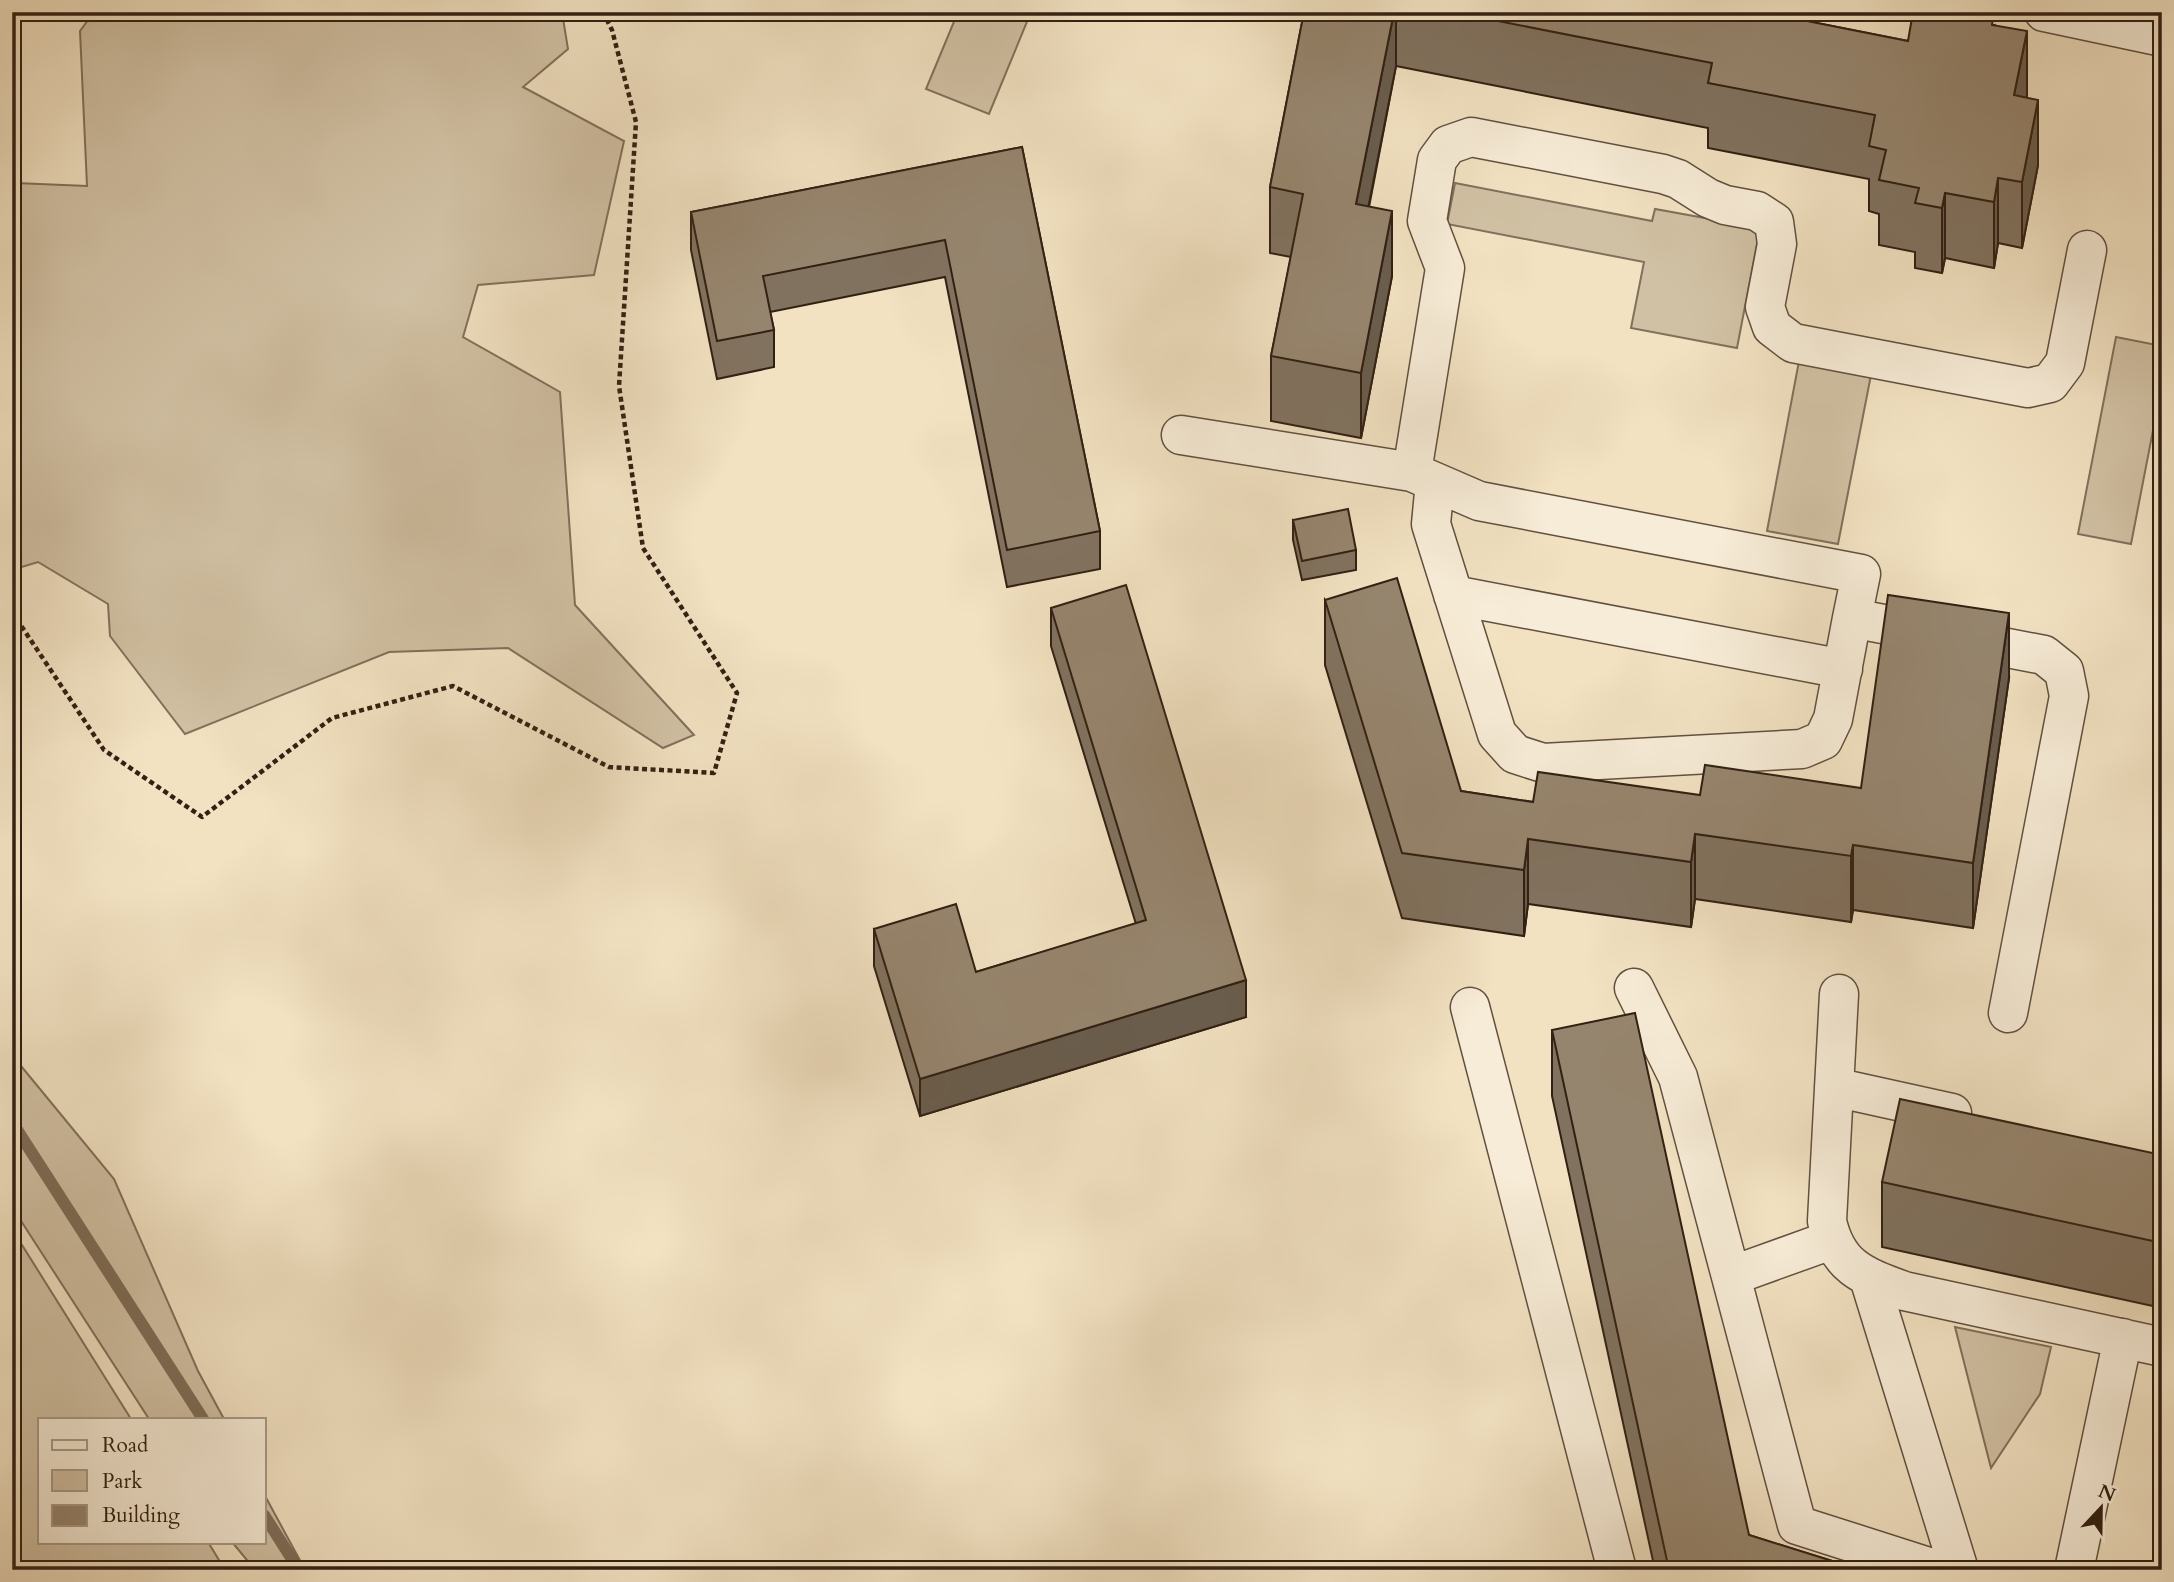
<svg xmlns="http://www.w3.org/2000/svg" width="2174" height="1582" font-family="Cardo,serif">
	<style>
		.green { fill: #d1c1a4; stroke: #82705c; stroke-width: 2 }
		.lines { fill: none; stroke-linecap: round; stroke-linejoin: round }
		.stream { stroke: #7e6d58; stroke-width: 12 }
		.minor-casing { stroke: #62503f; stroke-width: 41 }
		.path { stroke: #322013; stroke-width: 4.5; stroke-dasharray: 5 3.5; stroke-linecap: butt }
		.minor { stroke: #f7ecd7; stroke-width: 38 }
		.wall { fill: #81725f; stroke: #322013; stroke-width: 2 }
		.shaded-wall { fill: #695d4d; stroke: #322013; stroke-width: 2 }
		.building { fill: #96856e; stroke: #322013; stroke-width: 2 }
	</style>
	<rect width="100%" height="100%" fill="#f2e2c2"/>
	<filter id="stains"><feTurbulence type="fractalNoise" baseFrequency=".00286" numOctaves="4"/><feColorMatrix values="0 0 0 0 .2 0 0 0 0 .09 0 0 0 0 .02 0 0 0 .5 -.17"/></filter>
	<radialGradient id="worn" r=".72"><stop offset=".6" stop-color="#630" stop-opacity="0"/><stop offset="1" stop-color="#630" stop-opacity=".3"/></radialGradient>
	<path class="green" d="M94,12h468l6,37 -45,38 101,54 -30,134 -116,10 -15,52 97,55 15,213 119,130 -31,13 -155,-100 -119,4 -204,82 -75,-98 -2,-32 -70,-42 -26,8v-474l4,87 71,3 -7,-155z
		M958,12h73l-42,102 -63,-25z
		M1455,183l197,38 3,-12 105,19 -23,120 -106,-20 13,-66 -197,-38z
		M2116,337l46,9v38l-31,160 -53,-10z
		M1799,361l72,14 -33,169 -71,-13z
		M12,1055l102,124 84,192 26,48h-75l-137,-212z
		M12,1229l119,190h-91v123h168l17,28h-213z
		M1955,1327l96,20 -11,47 -49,74z
		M264,1494l39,72 -6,4h-42l-23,-28h32z"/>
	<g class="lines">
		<path class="stream" d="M12,1122l191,297
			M264,1515l35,55"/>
		<g class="minor-casing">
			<path id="minor" d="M2044,12l118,25
				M1181,435l231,37 67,29 382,73 -9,44 192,37 20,16 5,25 -61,317
				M1412,472l33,-204 -18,-47 10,-61 11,-15 23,-8 192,37 15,5 30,19 17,7 32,6 17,11 3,22 -12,63 7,20 21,16 235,45 22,-5 15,-20 22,-113
				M1435,482l-4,42 66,210 18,20 28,9 259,-14 21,-9 10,-21 19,-101
				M1453,595l390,74
				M1634,988l44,89 119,448 141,45
				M1839,994l-12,227c10,46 36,55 77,70l258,56
				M1470,1007l147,563
				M1834,1087l118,26
				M1731,1276l100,-36
				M1869,1278l90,292
				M2074,1570l49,-232"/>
		</g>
		<path class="path" d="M12,612l92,138 98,67 130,-99 121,-32 156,81 105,6 23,-80 -94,-145 -24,-162 17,-264 -24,-92 -9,-18"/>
		<use href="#minor" class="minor"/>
	</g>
	<path class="wall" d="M1304,12h457l147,29 87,-16 31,72 12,68 -16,83 -24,-5 -4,25 -49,-10 -3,15 -27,-5v-16l-36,-7v-31l-10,-3v-32l-161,-31v-20l-312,-62 -27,141 23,69 -31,162 -90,-17v-65l20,-99 -21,-4v-66z
		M1022,147l78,384v38l-93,18 -62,-310 -175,35 4,18v37l-57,12 -26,-129v-38z
		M1293,520l63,30v20l-54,10 -9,-40z
		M1325,600l136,191 72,11 328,-14 148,-110 -36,250 -120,-18 -2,12 -156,-23 -4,28 -163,-23 -4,32 -122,-18 -77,-253z
		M1051,608l195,409 -326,99 -46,-150v-37l102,43 160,-48 -85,-278z
		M1552,1030l197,505 112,35h-206l-103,-474z
		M2162,1155v153l-280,-61v-65z"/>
	<path class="shaded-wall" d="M1394,12h2v54l-40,204v-66z
		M2027,31v65l-13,64v-65z
		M2038,100v65l-16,83v-66z
		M1998,178v65l-4,25v-66z
		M1945,193v65l-3,15v-65z
		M1392,211v65l-31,162v-65z
		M2009,613v65l-36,250v-65z
		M1695,834v65l-4,28v-65z
		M1528,839v65l-4,32v-66z
		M1853,845v65l-2,12v-66z
		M1246,980v37l-326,99v-37z"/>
	<path class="building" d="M1304,12h90l-38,192 36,7 -31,162 -90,-17 32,-162 -33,-7z
		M1452,12h309l147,29 5,-29h16l8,2 1,-2h56l-2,13 35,6 -13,64 24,5 -16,82 -24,-4 -4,24 -49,-9 -3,15 -27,-5 4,-15 -40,-8 7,-30 -17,-4 6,-31 -167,-32 4,-20z
		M1022,147l78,384 -93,19 -62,-310 -182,36 11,54 -57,11 -26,-129z
		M1348,509l8,41 -54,11 -9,-41z
		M1397,578l64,213 72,11 5,-30 162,23 5,-30 156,23 27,-193 121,18 -36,250 -120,-18 -2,11 -156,-22 -4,28 -163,-23 -4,31 -122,-17 -77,-253z
		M1126,585l120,395 -326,99 -46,-150 82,-25 20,68 170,-52 -95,-312z
		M1635,1013l114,522 112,35h-192l-117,-540z
		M1900,1099l262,56v88l-280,-61z"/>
	<rect width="2174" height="1582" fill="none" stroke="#f2e2c2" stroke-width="42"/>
	<rect x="14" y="14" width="2146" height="1554" fill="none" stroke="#322013" stroke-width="3.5"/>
	<rect x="21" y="21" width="2132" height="1540" fill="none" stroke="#322013" stroke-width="2"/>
	<rect x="38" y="1418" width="228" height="126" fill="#f7ecd7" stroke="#a89a89" stroke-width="2"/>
	<rect x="52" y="1440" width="35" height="10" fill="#f7ecd7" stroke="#a89a89" stroke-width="2"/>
	<text x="102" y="1452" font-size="21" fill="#322013">Road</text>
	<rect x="52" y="1470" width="35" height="21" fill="#d1c1a4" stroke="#a89a89" stroke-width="2"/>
	<text x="102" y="1488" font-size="21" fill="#322013">Park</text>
	<rect x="52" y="1505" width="35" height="21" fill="#96856e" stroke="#a89a89" stroke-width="2"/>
	<text x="102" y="1522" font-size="21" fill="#322013">Building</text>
	<g transform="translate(2101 1508) rotate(22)" stroke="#f7ecd7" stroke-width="5" paint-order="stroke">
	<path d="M0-5L12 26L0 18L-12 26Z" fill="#322013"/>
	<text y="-10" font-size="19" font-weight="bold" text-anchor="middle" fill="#322013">N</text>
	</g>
	<rect width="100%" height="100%" filter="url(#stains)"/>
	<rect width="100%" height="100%" fill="url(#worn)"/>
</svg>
